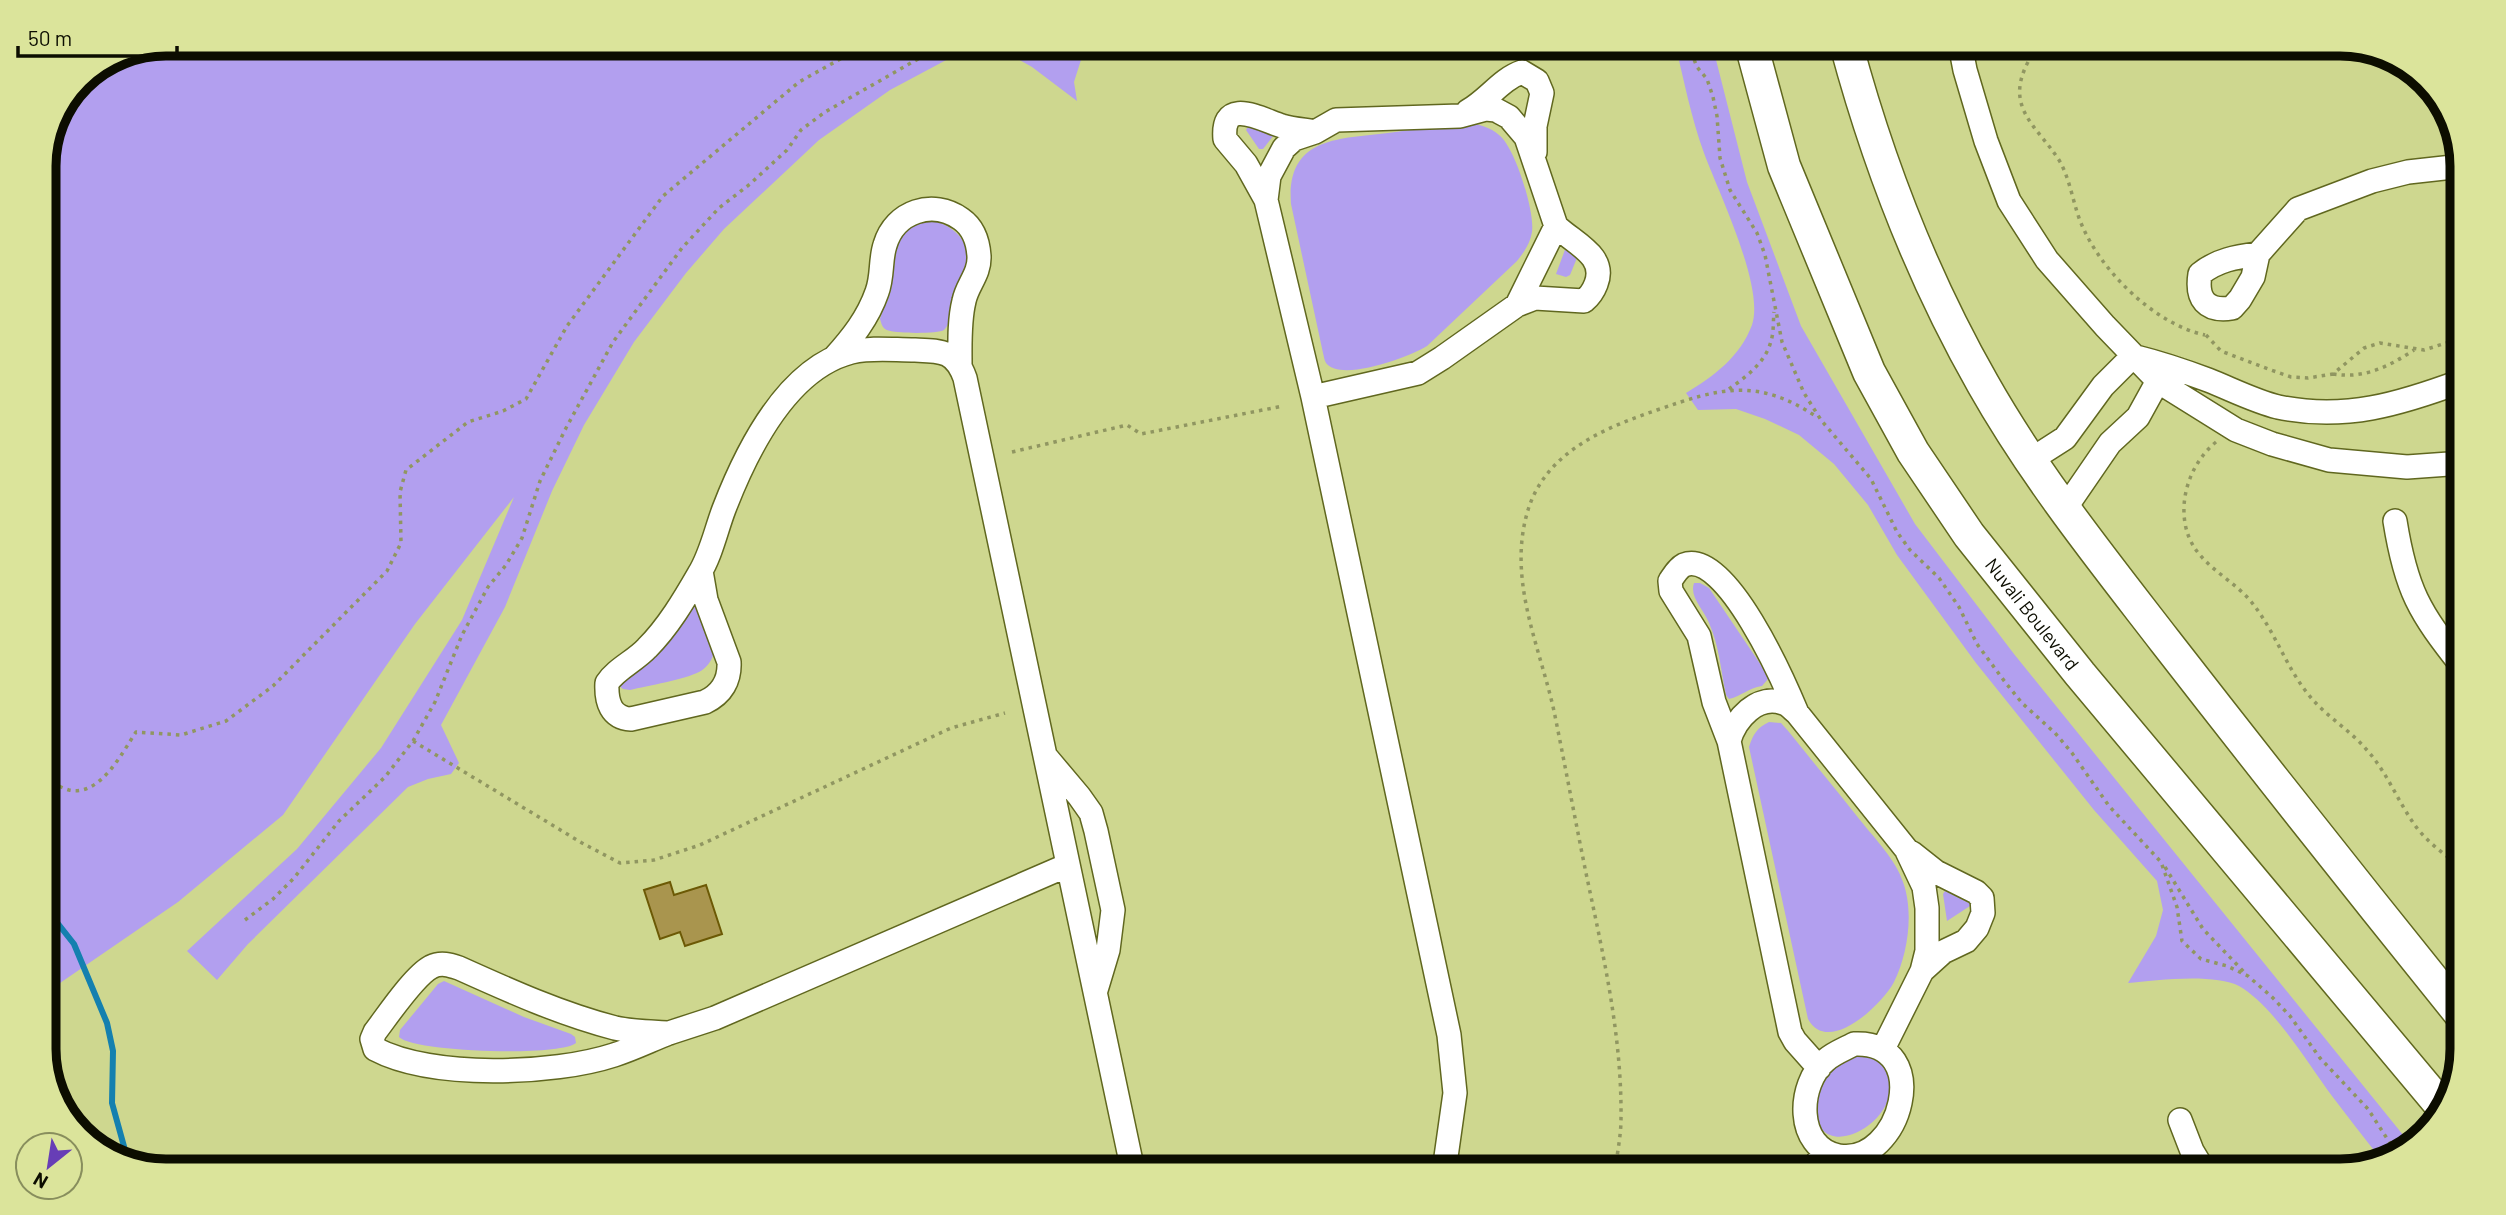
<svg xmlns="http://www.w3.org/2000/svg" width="2506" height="1215" font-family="Barlow,sans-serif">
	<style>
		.green { fill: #b29fef }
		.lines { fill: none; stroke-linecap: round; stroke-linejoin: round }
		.stream { stroke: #1480af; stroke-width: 6 }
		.building { fill: #a9954e; stroke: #6c5905; stroke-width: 2 }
		.street-casing { stroke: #60671f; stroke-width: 26 }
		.secondary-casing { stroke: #60671f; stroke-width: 35 }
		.path { stroke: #909661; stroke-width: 3.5; stroke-dasharray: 3.5 5; stroke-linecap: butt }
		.street { stroke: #fff; stroke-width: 23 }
		.secondary { stroke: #fff; stroke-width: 32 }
		.labels { text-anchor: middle; stroke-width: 6; stroke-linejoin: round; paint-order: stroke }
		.street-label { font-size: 19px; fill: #0c0d00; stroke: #dbe49b }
		.rim { fill: none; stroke: #0c0d00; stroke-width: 9 }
	</style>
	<rect width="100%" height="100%" fill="#ced78f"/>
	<path class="green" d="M166,44h920l-12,38 3,19 -45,-34 -23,-13 -23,-8 -21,4 -75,40 -71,50 -95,89 -38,44 -52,69 -50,83 -32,66 -47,116 -64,118 18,38 -8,11 -23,5 -20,8 -160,157 -31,36 -30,-29 110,-102 84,-101 81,-128 52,-123 -99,127 -132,191 -105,87 -134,92v-835l36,-80 40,-26z
		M1675,44h37l35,138 54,144 114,198 99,130 398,492 -5,5 -26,8c-17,-21 -33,-42 -49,-63 -24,-32 -58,-90 -93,-110 -24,-13 -84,-6 -111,-3l28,-47 7,-26 -6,-29 -63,-71 -118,-147 -79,-108 -29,-50 -34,-41 -35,-29 -34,-16 -29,-10 -38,1 -12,-17c28,-17 54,-36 66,-68 13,-38 -34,-134 -48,-172 -13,-35 -20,-73 -29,-109z
		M1253,119l24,12 -14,18h-4l-13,-19z
		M1469,123c11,2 21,4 30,12 16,12 36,77 33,97 -2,12 -8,20 -15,29l-90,85c-16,10 -86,37 -101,17 -2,-3 -2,-7 -3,-10l-32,-149c-5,-67 47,-65 97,-71 27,-4 54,-7 81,-10z
		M932,220c19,5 39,20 35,42 -2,11 -10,20 -13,31 -2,10 -2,30 -10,37 -6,4 -53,4 -59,-1 -3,-2 -4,-7 -5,-10 2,-9 8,-17 10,-26 8,-31 -2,-69 42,-73z
		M1566,247l13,6 -9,22 -4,2 -10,-3z
		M1694,583h6l9,5 58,86 1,5 -6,7c-14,2 -20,10 -33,13l-3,-4c-5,-24 -7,-50 -17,-72 -5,-13 -20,-26 -15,-40z
		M691,604l7,3c5,13 18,34 15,48 -1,6 -8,14 -14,17 -13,7 -52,14 -69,18l-7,-1 -5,-4z
		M1769,722l12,1 8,9c24,30 48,59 71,88 15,19 36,40 43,62 11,30 5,72 -9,100 -12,23 -66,74 -86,37l-59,-272c4,-13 8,-19 20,-25z
		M1945,891l24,12 1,3 -23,15 -4,-27z
		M444,981l80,36 47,17 4,3 1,6c-17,14 -163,9 -177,-6l1,-7 38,-46z
		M1866,1049c7,6 16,12 20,19 27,53 -78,107 -70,31 4,-32 25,-37 50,-50z"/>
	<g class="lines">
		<path class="stream" d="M44,906l30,38 33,79 6,28 -1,52 13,47 6,13"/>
	</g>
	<path class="building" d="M670,882l4,13 32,-10 16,49 -37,12 -5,-14 -20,7 -16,-49z"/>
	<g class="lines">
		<g class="street-casing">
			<path id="street" d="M1960,44l5,26 21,71 23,60 38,59 58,66 54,56 77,48 36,14 57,16 78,7 42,-3 13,-4
				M1468,111c20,-11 33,-32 54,-39l15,9 5,12 -7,33v26
				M1266,200l-20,-36 -21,-25c-4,-44 37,-19 57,-13 11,3 22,4 33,6
				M2258,254c-22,3 -41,6 -58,20 -4,25 6,38 32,34l8,-9 13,-22 5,-23 40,-45 74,-28 36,-9 54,-6
				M1517,305l18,-7 49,3c6,-5 9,-9 12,-17 11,-28 -21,-40 -40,-58
				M2136,357c24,6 48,14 72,23 23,9 46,21 70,27 67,14 122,-3 184,-26
				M834,358c18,-20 34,-40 43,-66 6,-16 3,-32 8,-47 10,-34 48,-46 76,-26 13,9 17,22 18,37 1,18 -12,29 -15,45 -5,20 -4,43 -4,64
				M1313,397l105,-24 24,-15 75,-53 39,-79 -30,-89 -17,-20 -13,-7 -10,-1 -26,7 -124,4 -21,12 -21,7 -10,9 -15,28 -3,24 47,197 136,638 6,58 -11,78
				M2029,461l36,-23 38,-52 30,-30
				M2064,510l46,-67 28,-26 27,-49
				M2395,521c11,69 24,91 67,145
				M701,571l5,29 23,62c1,18 -7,32 -24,40l-74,17c-20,-1 -25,-17 -24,-36 9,-14 28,-22 40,-35 21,-21 37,-48 52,-74 12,-19 17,-44 25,-65 22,-57 62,-140 127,-157 21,-5 42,-2 64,-2 26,1 40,0 50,28l168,793
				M1729,741l-15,-39 -15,-66 -28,-45 -1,-10c4,-6 8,-13 14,-16 42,-17 101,119 113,148
				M1047,758l32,38 12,17 5,18 17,79 -5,40 -12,40
				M1912,853l24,19 40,20 6,6 1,15 -6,15 -11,13 -23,11 -21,19
				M669,1033c-18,-1 -37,-1 -54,-5 -54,-14 -105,-37 -156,-60 -9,-3 -18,-6 -28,-1 -17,9 -43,48 -56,65l-3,7 3,10c57,30 178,26 239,6 19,-6 37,-15 55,-22 15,-5 31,-10 46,-15l353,-153
				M1854,1044c81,-4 47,122 -15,112 -44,-8 -42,-72 -13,-96 8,-7 19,-11 28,-16z
				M1819,1068l-24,-27 -5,-9 -61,-291c6,-22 28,-47 54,-38 5,1 10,7 14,10l109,136 18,38 3,21v43l-5,20 -39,78
				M2180,1120l12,31 12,20
				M1812,1171l12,-19"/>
		</g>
		<g class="secondary-casing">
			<g id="secondary">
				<path id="s1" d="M1751,44l33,122 85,206 44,80 56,83 111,139 364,435"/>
				<path d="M1846,44c32,119 76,233 137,340 52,92 118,174 182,257 98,126 197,251 297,375"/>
			</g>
		</g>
		<path class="path" d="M1029,44c15,14 28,22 41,0
			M1688,44l9,23 10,12 6,18 4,19 3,42 10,32 27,43 8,22 17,87 22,51 17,27 50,59 26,53 13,18 29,28 20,29 18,37 28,38 17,21 33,30 17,20 37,53 52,56 16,45 5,34 19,18 26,7 21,10 24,21 18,19 30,42 48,51 29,45
			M2028,62c-24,46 9,64 31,98 10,17 13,37 19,55 17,51 75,109 127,120
			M2206,335l15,16 50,19 20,7 17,1 25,-4 31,-26 16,-5 44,7 38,-12
			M2333,374c31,5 55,-7 81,-24
			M1729,389c17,-12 37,-27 42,-48 3,-9 2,-20 3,-29
			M2216,442c-23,19 -36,51 -31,81 6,38 41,51 64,76 26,31 35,65 59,95 16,21 41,35 58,55 20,22 30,48 46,72 12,19 32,33 50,47
			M1012,452l115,-27 14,9 142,-28
			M413,741l169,102 38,20 34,-3 46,-15 251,-117 54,-15
			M44,779c8,3 17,9 25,11 31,7 53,-37 67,-58l45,3 45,-14 47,-35 114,-115 14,-28 -1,-51 6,-22 62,-48 35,-11 23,-12 41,-73 96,-130 136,-114 68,-38
			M2165,867l38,62 41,43
			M245,920l28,-21 21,-21 45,-57 46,-44 28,-36 22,-39 27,-67 26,-48 18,-22 16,-27 18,-57 26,-53 47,-86 69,-94 37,-40 31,-24 37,-34 14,-20 24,-18 107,-61 21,-7
			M1615,1171c2,-17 6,-35 6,-52 1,-84 -18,-165 -35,-246 -11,-54 -21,-108 -32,-162 -15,-67 -47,-132 -26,-201 18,-58 76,-82 129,-100 63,-22 100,-33 160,7"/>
		<use href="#street" class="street"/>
		<use href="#secondary" class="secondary"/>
	</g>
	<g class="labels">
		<g class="street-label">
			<text dy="7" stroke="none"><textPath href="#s1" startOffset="642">Nuvali Boulevard</textPath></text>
		</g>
	</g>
	<path d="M0 0H2506V1215H0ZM166 56H2340A110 110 0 0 1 2450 166V1049A110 110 0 0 1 2340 1159H166A110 110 0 0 1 56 1049V166A110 110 0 0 1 166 56Z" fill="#dbe49b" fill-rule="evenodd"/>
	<path class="rim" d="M166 56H2340A110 110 0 0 1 2450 166V1049A110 110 0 0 1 2340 1159H166A110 110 0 0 1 56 1049V166A110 110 0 0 1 166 56Z"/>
	<g transform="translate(49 1166) rotate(210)"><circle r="33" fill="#dbe49b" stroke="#888e5d" stroke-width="2"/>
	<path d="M0-5L12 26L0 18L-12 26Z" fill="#673eb6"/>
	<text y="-10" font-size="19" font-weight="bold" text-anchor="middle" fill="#0c0d00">N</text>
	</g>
	<path d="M18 46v10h159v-10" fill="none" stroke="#0c0d00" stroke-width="3.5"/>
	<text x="28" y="46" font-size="21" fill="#0c0d00" stroke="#dbe49b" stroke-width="5" paint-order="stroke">50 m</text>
</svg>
